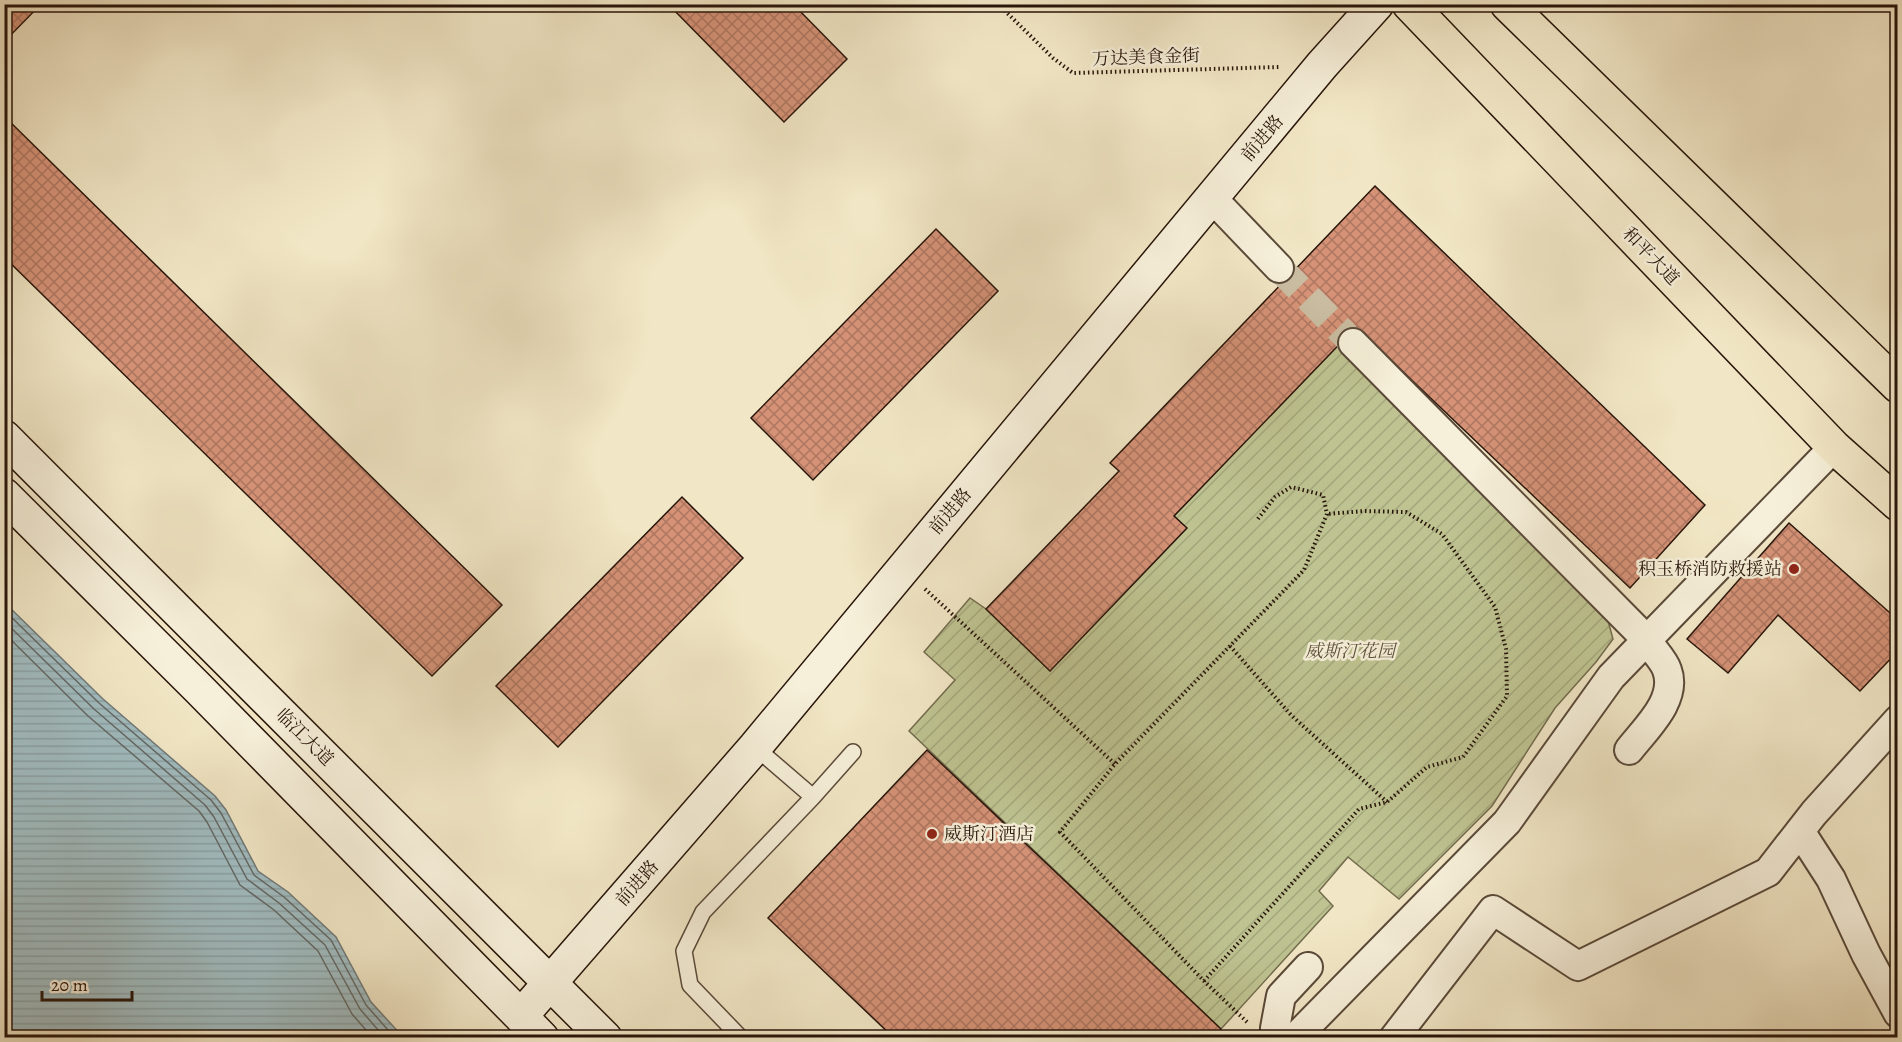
<svg xmlns="http://www.w3.org/2000/svg" width="1902" height="1042" font-family="Alegreya,'Noto Serif SC',serif">
	<style>
		.garden { fill: url(#garden-furrows); stroke: #736c4e; stroke-width: 1.5 }
		.water { fill: url(#water-rules); stroke: #717977; stroke-width: 1.5 }
		.lines { fill: none; stroke-linecap: round; stroke-linejoin: round }
		.shore { stroke: #646865; stroke-width: 1.5 }
		.building { fill: url(#building-cross-hatch); stroke: #28150a; stroke-width: 1.5 }
		.street-tunnel { stroke: #c9bca0; stroke-width: 28; stroke-dasharray: 28 14; stroke-linecap: butt }
		.lane-casing { stroke: #5a4939; stroke-width: 18 }
		.street-casing { stroke: #5a4939; stroke-width: 32 }
		.secondary-casing { stroke: #28150a; stroke-width: 36 }
		.primary-casing { stroke: #28150a; stroke-width: 36 }
		.path { stroke: #28150a; stroke-width: 4; stroke-dasharray: 1.5 3; stroke-linecap: butt }
		.lane { stroke: #f6efd9; stroke-width: 15 }
		.street { stroke: #f6efd9; stroke-width: 28 }
		.secondary { stroke: #f6efd9; stroke-width: 33 }
		.primary { stroke: #f1e6c5; stroke-width: 33 }
		.poi-dot { fill: #8f2418; stroke: #f6efd9; stroke-width: 2 }
		.labels { text-anchor: middle; stroke-width: 5; stroke-linejoin: round; paint-order: stroke }
		.street-label { font-size: 18px; fill: #28150a; stroke: #f6efd9 }
		.poi-label { font-size: 18px; fill: #28150a; stroke: #f6efd9; text-anchor: end }
		.park-label { font-size: 18px; font-style: italic; fill: #5c5239; stroke: #f6efd9 }
	</style>
	<defs>
		<pattern id="garden-furrows" width="10" height="10" patternUnits="userSpaceOnUse" patternTransform="scale(1.5)"><rect width="10" height="10" fill="#bec391"/><path d="M-1 1l2-2M0 10L10 0M9 11l2-2" fill="none" stroke="#a3a77c"/></pattern>
		<pattern id="water-rules" width="6" height="5" patternUnits="userSpaceOnUse" patternTransform="scale(1.5)"><rect width="6" height="5" fill="#a1bcc0"/><path d="M0 2.5h6" fill="none" stroke="#8ba1a4"/></pattern>
		<pattern id="building-cross-hatch" width="8" height="8" patternUnits="userSpaceOnUse" patternTransform="scale(1.5)"><rect width="8" height="8" fill="#d59277"/><path d="M0 0l8 8M0 8l8-8" fill="none" stroke="#ad7660"/></pattern>
	</defs>
	<rect width="100%" height="100%" fill="#f1e6c5"/>
	<filter id="stains"><feTurbulence type="fractalNoise" baseFrequency=".00333" numOctaves="4"/><feColorMatrix values="0 0 0 0 .2 0 0 0 0 .09 0 0 0 0 .02 0 0 0 .5 -.17"/></filter>
	<radialGradient id="worn" r=".72"><stop offset=".6" stop-color="#630" stop-opacity="0"/><stop offset="1" stop-color="#630" stop-opacity=".3"/></radialGradient>
	<path class="garden" d="M1338,343l269,274 6,22 -17,23 -41,46 -63,98 -93,93 -51,-42 -29,34 14,15 -112,123 -312,-298 46,-51 -31,-28 46,-54 16,11 64,62 136,-143 -12,-12z"/>
	<path class="water" d="M4,602l99,97 112,97 11,14 32,61 30,21 48,45 35,65 32,35h-398z"/>
	<g class="lines">
		<path class="shore" d="M4,610l95,93 112,97 10,13 33,62 30,22 47,43 35,65 29,33
			M4,621l90,88 111,96 9,12 33,62 32,24 46,42 35,64 25,29
			M4,633l84,83 111,95 8,11 33,63 34,25 44,41 34,63 21,24"/>
	</g>
	<path class="building" d="M4,4h37l-37,38z
		M668,4h125l54,55 -63,63z
		M4,116l498,489 -70,71 -428,-419z
		M1375,186l330,319 -75,83 -274,-261 -182,189 13,12 -137,143 -64,-62 133,-138 -9,-8z
		M936,229l62,62 -185,189 -62,-62z
		M682,497l61,61 -185,189 -62,-61z
		M1789,523l109,97v31l-38,40 -82,-76 -50,58 -41,-34z
		M927,750l294,279 -7,9h-320l-126,-120z"/>
	<g class="lines">
		<path class="street-tunnel" d="M1279,268l74,75"/>
		<g class="lane-casing">
			<path id="lane" d="M813,797l40,-45
				M741,1038l-51,-53 -6,-34 19,-39 110,-115 -58,-50"/>
		</g>
		<g class="street-casing">
			<path id="street" d="M1212,198l67,70
				M1353,343l293,296c6,10 18,21 21,31 11,30 -22,59 -38,80
				M1800,831l31,48 35,75 32,59
				M1276,1038l-1,-10 6,-32 27,-29
				M1295,1038l212,-216 104,-145 223,-230
				M1394,1038l99,-128 85,56 190,-94 46,-59 84,-93"/>
		</g>
		<g class="secondary-casing">
			<path id="secondary" d="M4,437l601,601
				M4,495l195,194 343,349
				M521,1016l234,-269 567,-682 55,-61"/>
		</g>
		<g class="primary-casing">
			<path id="primary" d="M1409,4l425,443 64,57
				M1507,4l391,382"/>
		</g>
		<path class="path" d="M998,4l55,54 20,15 207,-6
			M925,589l190,175
			M1230,646l61,69 96,87
			M1204,981l155,-172 28,-7 40,-35 36,-10 44,-61 -1,-47 -11,-42 -53,-73 -36,-22 -42,-1 -37,3
			M1247,1022l-43,-41 -144,-149 55,-68 189,-194 23,-56 -4,-19 -32,-8 -16,10 -18,23"/>
		<use href="#lane" class="lane"/>
		<use href="#street" class="street"/>
		<use href="#secondary" class="secondary"/>
		<use href="#primary" class="primary"/>
	</g>
	<g class="poi-dot">
		<circle cx="1794" cy="569" r="6"/>
		<circle cx="932" cy="834" r="6"/>
	</g>
	<g class="labels">
		<g class="street-label">
			<text transform="translate(1146 57) rotate(-2)" y="6">万达美食金街</text>
			<text transform="translate(1262 138) rotate(-50)" y="6">前进路</text>
			<text transform="translate(1651 256) rotate(46)" y="6">和平大道</text>
			<text transform="translate(950 511) rotate(-50)" y="6">前进路</text>
			<text transform="translate(305 737) rotate(45)" y="6">临江大道</text>
			<text transform="translate(637 883) rotate(-49)" y="6">前进路</text>
		</g>
		<g class="poi-label">
			<text x="1782" y="575">积玉桥消防救援站</text>
			<text x="944" y="840" text-anchor="start">威斯汀酒店</text>
		</g>
		<g class="park-label">
			<text x="1350" y="657">威斯汀花园</text>
		</g>
	</g>
	<rect width="1902" height="1042" fill="none" stroke="#f1e6c5" stroke-width="24"/>
	<rect x="6" y="6" width="1890" height="1030" fill="none" stroke="#28150a" stroke-width="3"/>
	<rect x="12" y="12" width="1878" height="1018" fill="none" stroke="#28150a" stroke-width="1.5"/>
	<path d="M42 991v9h90v-9" fill="none" stroke="#28150a" stroke-width="3"/>
	<text x="51" y="991" font-size="18" fill="#28150a" stroke="#f6efd9" stroke-width="4.5" paint-order="stroke">20 m</text>
	<rect width="100%" height="100%" filter="url(#stains)"/>
	<rect width="100%" height="100%" fill="url(#worn)"/>
</svg>
